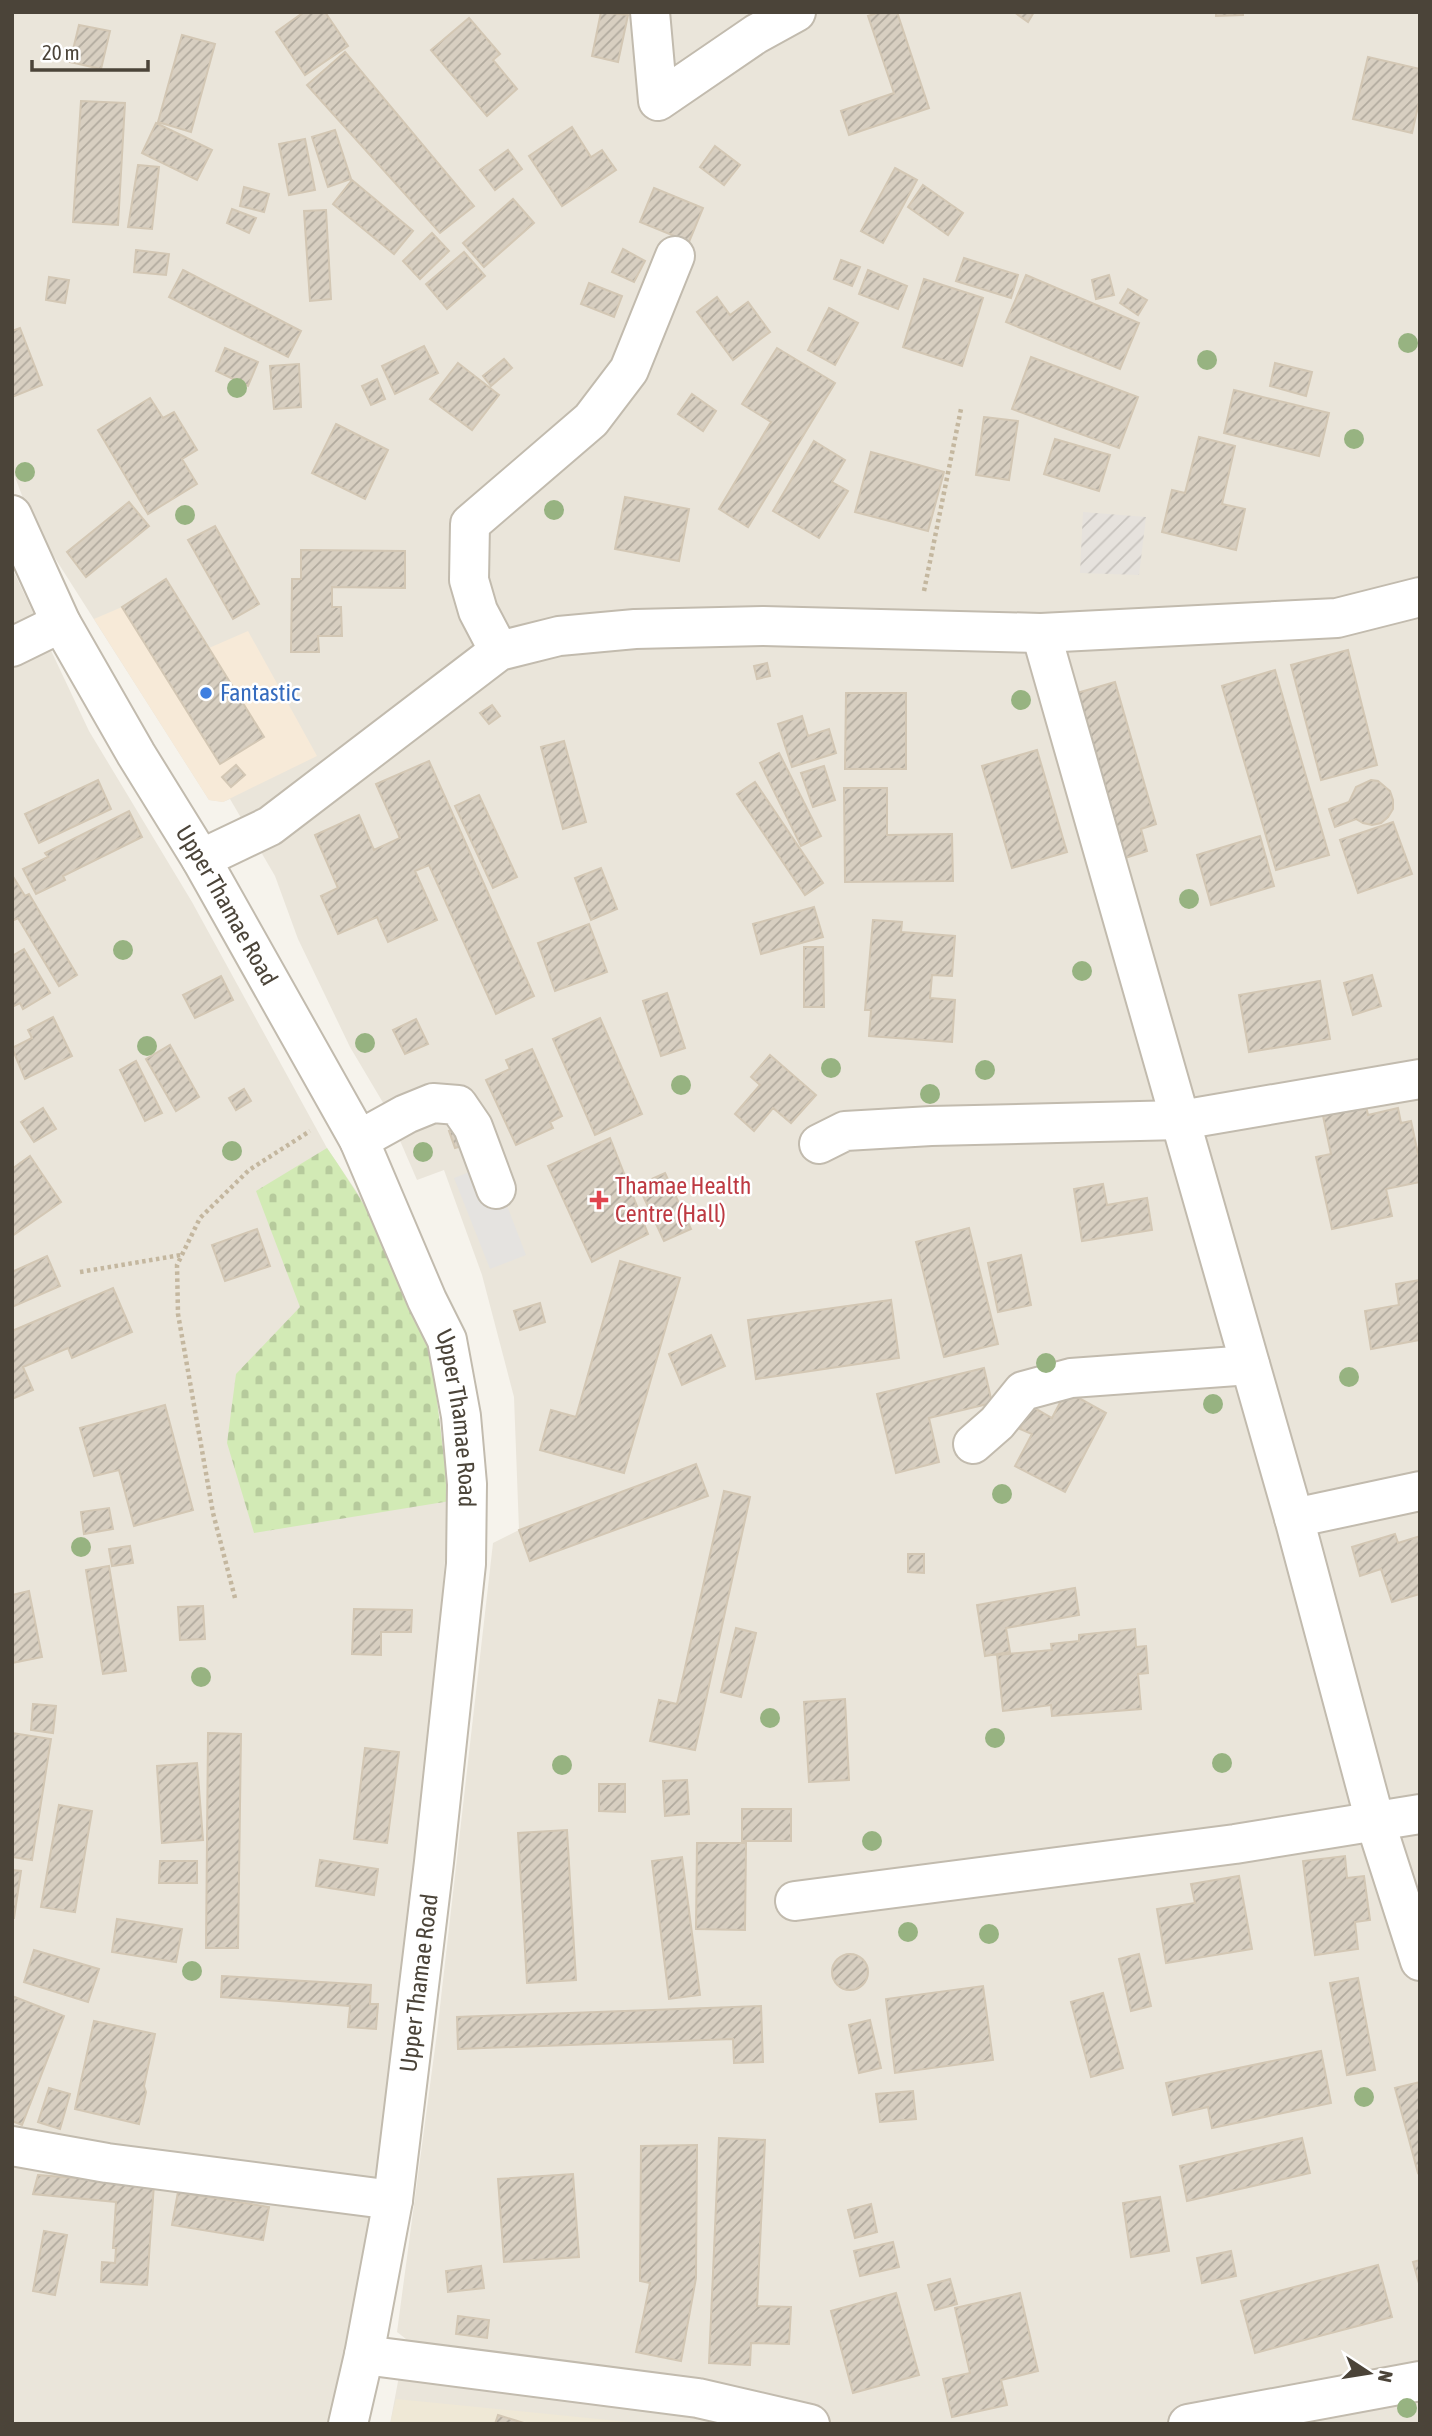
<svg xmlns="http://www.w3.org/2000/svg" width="1432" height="2436" font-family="'Asap Condensed',sans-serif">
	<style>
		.residential { fill: #eae5da }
		.commercial { fill: #f7ead8 }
		.industrial { fill: url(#industrial-furrows) }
		.education { fill: #efe8d6 }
		.cemetery { fill: url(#cemetery-stones) }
		.parking { fill: #e5e3e0 }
		.building { fill: url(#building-hatch); stroke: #d3c7b4; stroke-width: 2 }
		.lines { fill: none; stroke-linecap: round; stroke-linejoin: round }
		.minor-casing { stroke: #c2bbae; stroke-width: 42 }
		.path { stroke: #c4b79f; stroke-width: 4.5; stroke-dasharray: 3.5 3.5; stroke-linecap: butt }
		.minor { stroke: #fff; stroke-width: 38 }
		.tree { fill: #97b381 }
		.shop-dot { fill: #3f7fe0; stroke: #fff; stroke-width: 2.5 }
		.health-dot { fill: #e0444e; stroke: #fff; stroke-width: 2.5 }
		.labels { text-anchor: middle; stroke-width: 5; stroke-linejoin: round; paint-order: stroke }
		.shop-label { font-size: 24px; fill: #366cbe; stroke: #fff; text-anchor: start }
		.street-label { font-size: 24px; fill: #4b4439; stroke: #fff }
		.health-label { font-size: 24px; fill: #be3a42; stroke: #fff; text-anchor: start }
	</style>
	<defs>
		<pattern id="industrial-furrows" width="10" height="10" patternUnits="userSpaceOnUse" patternTransform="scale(1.75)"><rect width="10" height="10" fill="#e6e2dd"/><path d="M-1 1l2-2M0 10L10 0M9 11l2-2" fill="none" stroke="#c7c3be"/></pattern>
		<pattern id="cemetery-stones" width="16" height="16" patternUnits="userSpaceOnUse" patternTransform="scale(1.75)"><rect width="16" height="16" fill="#d2eab5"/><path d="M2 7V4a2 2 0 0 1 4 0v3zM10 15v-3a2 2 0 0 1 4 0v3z" fill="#b6ca9c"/></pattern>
		<pattern id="building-hatch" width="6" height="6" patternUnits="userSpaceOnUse" patternTransform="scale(1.75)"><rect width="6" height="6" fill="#d8cfc1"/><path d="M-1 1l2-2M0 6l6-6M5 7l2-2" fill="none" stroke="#b1aa9e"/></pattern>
	</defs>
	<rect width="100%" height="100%" fill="#f6f3ec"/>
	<path class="residential" d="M12,12h1408v2412h-1030l16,-85 -9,-7 40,-299 56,-490 26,-13 -5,-133 -32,-122 -38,-105 -27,10 -32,-74 -35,-59 -52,-108 -23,-63 -45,-77 -7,3 -14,-2 -177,-278 -20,-53z
		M12,568l77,163 103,171 135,246 38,56 68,168 17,129 -21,246 -57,477 -42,200h-318z"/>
	<path class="commercial" d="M166,579l43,69 39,-17 69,125 -94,46 -14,-2 -115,-181 28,-12z"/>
	<path class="industrial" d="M1083,512l63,5 -7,58 -59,-2z"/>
	<path class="education" d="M396,2399l252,25h-258z"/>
	<path class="cemetery" d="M327,1148c47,69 92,143 106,226 7,42 10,85 17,127l-196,32 -27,-90 9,-69 64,-67 -44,-116z"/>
	<path class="parking" d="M491,1164l35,91 -36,14 -36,-91z"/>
	<path class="building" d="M304,12h21l23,34 -43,29 -29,-43z
		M601,12l27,3 -10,47 -26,-6z
		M880,12h17l32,96 -80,27 -8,-24 53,-18 -26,-77z
		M1014,12h20l-6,10z
		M1216,12h27v3l-27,1z
		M469,18l31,36 -7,6 24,29 -30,27 -56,-66z
		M79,25l31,6 -9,38 -31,-7z
		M182,35l33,9 -24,88 -33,-10z
		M345,52l129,154 -34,27 -133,-148z
		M1368,57l52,12v29l-8,35 -59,-14z
		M81,101l44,2 -7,122 -45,-3z
		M156,123l56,27 -15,30 -55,-27z
		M572,127l19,30 11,-7 14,20 -54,36 -33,-50z
		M335,130l16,49 -23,8 -16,-50z
		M305,139l10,51 -26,5 -10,-51z
		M715,146l25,19 -16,20 -24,-18z
		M508,150l14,19 -27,21 -15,-20z
		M138,165l21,2 -7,62 -24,-2z
		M895,168l22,12 -34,63 -22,-12z
		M352,180l61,51 -19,23 -61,-50z
		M923,185l40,28 -15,22 -40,-28z
		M244,187l25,7 -5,18 -24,-6z
		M654,188l49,20 -14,34 -49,-20z
		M513,199l21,24 -50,44 -21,-24z
		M232,209l24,9 -7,15 -22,-10z
		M326,210l5,89 -21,2 -6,-90z
		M432,233l17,18 -29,28 -17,-18z
		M623,249l22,12 -11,21 -22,-10z
		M136,250l33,4 -3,21 -32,-3z
		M464,252l21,24 -38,33 -21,-25z
		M964,258l54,17 -7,23 -55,-17z
		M841,260l19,7 -8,19 -18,-7z
		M183,270l118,61 -13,26 -119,-60z
		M868,270l39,16 -9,23 -39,-15z
		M1026,275l113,48 -19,46 -114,-47z
		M1109,275l5,20 -18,4 -4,-19z
		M49,277l20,3 -4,23 -19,-3z
		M924,279l59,19 -21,68 -59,-19z
		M589,283l33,13 -8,21 -33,-13z
		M1128,289l19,11 -9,15 -18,-12z
		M717,297l13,18 18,-13 22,30 -37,28 -36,-48z
		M829,308l29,15 -23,42 -27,-15z
		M20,328l22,57 -30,12v-66z
		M424,346l14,27 -43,21 -13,-28z
		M225,348l33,14 -10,24 -32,-15z
		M777,348l58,35 -87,144 -29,-18 52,-87 -29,-18z
		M1031,357l107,40 -19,51 -107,-39z
		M504,359l8,9 -21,18 -8,-10z
		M458,363l41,32 -27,35 -42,-31z
		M1275,363l37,9 -6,24 -36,-10z
		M299,364l2,43 -27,2 -4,-43z
		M377,379l8,20 -14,6 -9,-19z
		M1234,390l95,23 -10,43 -95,-23z
		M692,394l24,17 -13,20 -25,-17z
		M150,398l13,20 11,-6 23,38 -15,9 15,25 -49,30 -50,-84z
		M984,417l34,4 -9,59 -33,-5z
		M336,424l52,26 -23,49 -53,-26z
		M1199,437l36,9 -13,58 23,5 -9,41 -74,-18 10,-42 13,3z
		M1055,439l55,16 -11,36 -55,-17z
		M814,441l31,19 -13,22 16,9 -29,47 -46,-27z
		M871,452l73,20 -16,59 -73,-19z
		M625,497l64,12 -10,52 -64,-12z
		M129,502l20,24 -63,51 -19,-25z
		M215,526l44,78 -26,15 -45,-79z
		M301,550l104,1v37l-73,-1v20h9l1,29h-24l1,16h-28l1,-73h9z
		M166,579l98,158 -44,27 -98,-157z
		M1348,650l29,115 -56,15 -30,-115z
		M767,663l3,13 -13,3 -3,-13z
		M1275,670l54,185 -53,15 -54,-184z
		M1115,682l41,142 -15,5 6,22 -22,7 -48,-165z
		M846,693h60v76h-61z
		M492,705l8,11 -11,8 -9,-11z
		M802,716l6,20 21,-7 7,24 -44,14 -14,-43z
		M564,741l22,81 -23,7 -22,-82z
		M1037,750l30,102 -55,16 -30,-102z
		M779,753l42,83 -20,10 -41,-83z
		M429,761l105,235 -38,18 -67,-149 -14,6 22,49 -49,22 -11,-25 -39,17 -17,-38 17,-8 -23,-53 44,-20 15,35 26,-12 -24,-54z
		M236,765l9,10 -14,12 -9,-10z
		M824,766l11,34 -22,7 -12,-34z
		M98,780l13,29 -72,34 -14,-29z
		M1371,780l7,1 12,10 3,9v9l-5,8 -7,6 -9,2 -9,-2 -7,-4 -21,8 -6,-18 20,-7 7,-15z
		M755,782l68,101 -18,12 -68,-101z
		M844,788h43v47l65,-1 1,47 -108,1z
		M479,795l38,82 -24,11 -38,-82z
		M129,811l13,26 -79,39 2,4 -29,14 -13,-25 25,-12 -3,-4z
		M1393,822l19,52 -54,19 -18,-53z
		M1260,836l14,50 -63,19 -14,-50z
		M601,868l16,41 -26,11 -16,-42z
		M12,875l13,21 4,-2 48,81 -18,11 -41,-68 -6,3z
		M814,907l9,30 -62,17 -8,-30z
		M873,920l29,2 -1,10 54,4 -3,40 -20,-1 -2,23 25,2 -3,42 -83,-6 2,-26h-6z
		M589,924l18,48 -52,19 -17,-48z
		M804,947h19l1,60h-20z
		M24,949l26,44 -27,16 -3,-6 -8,4v-51z
		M1372,975l9,31 -28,9 -9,-32z
		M221,976l12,24 -38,18 -12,-23z
		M1320,981l10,58 -81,13 -10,-57z
		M667,993l18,55 -24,8 -18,-55z
		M53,1017l19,39 -47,23 -13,-31 20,-10 -4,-8z
		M600,1018l42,96 -47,21 -42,-96z
		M416,1019l12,25 -23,10 -12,-24z
		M170,1045l29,52 -23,14 -30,-52z
		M532,1049l30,67 -12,6 3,6 -37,17 -30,-65 24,-11 -4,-9z
		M770,1055l46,40 -25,28 -18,-15 -19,23 -19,-17 25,-29 -9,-8z
		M136,1061l26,52 -17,8 -25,-51z
		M244,1089l7,12 -15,9 -7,-12z
		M1366,1106l2,9 30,-7 3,15 10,-2 9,42v19l-34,7 6,27 -60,13 -16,-72 15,-3 -8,-38z
		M43,1108l13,21 -22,13 -13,-20z
		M461,1127l7,17 -13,4 -6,-17z
		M610,1138l38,96 -56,28 -44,-96z
		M30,1156l31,46 -49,34v-67z
		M665,1173l26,56 -27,12 -26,-56z
		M1103,1184l4,21 40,-7 5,32 -70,11 -8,-52z
		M969,1228l29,116 -54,13 -28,-115z
		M257,1229l13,37 -45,15 -13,-36z
		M1021,1255l10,50 -33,7 -10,-49z
		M47,1256l13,30 -48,21v-35z
		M620,1261l60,17 -56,195 -84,-23 11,-40 25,7z
		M1420,1280v60l-49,9 -6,-38 34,-6 -3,-21z
		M113,1288l19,44 -60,26 -4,-10 -45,19 10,23 -21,9v-68z
		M891,1300l8,58 -143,21 -8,-59z
		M540,1303l5,19 -25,8 -6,-19z
		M711,1335l14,31 -43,19 -13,-31z
		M984,1368l8,35 -63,15 10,44 -43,11 -19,-79z
		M1066,1391l40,22 -41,79 -50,-26 17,-32 -12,-5 11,-23 21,12z
		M165,1405l28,105 -59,16 -15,-56 -25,6 -14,-48z
		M696,1464l12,32 -178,65 -11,-31z
		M724,1491l26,6 -55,253 -45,-9 9,-41 18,4z
		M109,1508l4,21 -29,5 -3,-22z
		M1395,1534l3,9 22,-7v58l-28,8 -11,-33 -21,7 -8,-29z
		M130,1546l3,17 -21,3 -3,-17z
		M908,1554h16v19l-16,-1z
		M109,1566l17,105 -23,3 -17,-104z
		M1075,1588l4,27 -73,13 4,24 -25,4 -8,-51z
		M29,1591l13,66 -30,6v-68z
		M203,1606l2,33 -25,1 -2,-33z
		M354,1609l58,1 -1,22h-30v23l-29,-1z
		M736,1628l20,5 -15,64 -20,-5z
		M1135,1629l1,18 10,-1 2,27 -10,1 3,35 -89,7 -1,-11 -48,6 -6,-56 55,-5 -1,-6 28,-3v-6z
		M845,1699l4,81 -40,2 -5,-80z
		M33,1704l23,2 -3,27 -22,-3z
		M12,1733l39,6 -19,121 -20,-3z
		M208,1733l33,1 -3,214h-32z
		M365,1748l34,4 -12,91 -33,-4z
		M197,1763l6,77 -41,3 -5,-77z
		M687,1780l2,34 -24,2 -2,-35z
		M599,1784h26v28l-26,-1z
		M59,1805l33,6 -17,101 -34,-5z
		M742,1809h49v32h-49z
		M567,1830l9,150 -49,3 -9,-150z
		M697,1843h49l-1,87 -49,-1z
		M1345,1856l2,22 17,-2 6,44 -15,2 3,27 -43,6 -12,-94z
		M682,1857l18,138 -31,4 -17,-138z
		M320,1860l58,9 -4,26 -58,-9z
		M160,1861h37v22h-38z
		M12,1870l9,1 -7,47h-2z
		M1239,1876l13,73 -86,14 -9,-54 38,-6 -4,-19z
		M117,1919l65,10 -6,33 -64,-10z
		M34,1950l65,19 -11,33 -64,-20z
		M1139,1954l12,52 -20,5 -12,-52z
		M832 1972a18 18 0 1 1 36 0a18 18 0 1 1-36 0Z
		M222,1976l149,9 -1,19h8l-2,25 -28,-2 2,-21 -129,-9z
		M1358,1978l17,92 -28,5 -17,-92z
		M983,1986l10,74 -98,13 -9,-74z
		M1103,1993l20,75 -32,9 -20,-75z
		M12,1996l52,20 -42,109 -10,-4z
		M761,2006l2,56 -29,1 -1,-24 -275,10 -1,-32z
		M870,2020l11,48 -22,5 -10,-48z
		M94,2021l61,13 -11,52 2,6 -7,32 -64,-15z
		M1321,2051l10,52 -119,25 -4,-21 -35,8 -7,-32z
		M1420,2082v90l-2,1 -23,-85z
		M49,2088l21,6 -10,35 -22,-7z
		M913,2091l3,28 -36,3 -4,-28z
		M719,2138l46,2 -8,166 34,1 -2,37 -38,-1 -1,22 -41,-2z
		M1302,2138l8,35 -123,28 -7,-35z
		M697,2145l-1,133 -15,83 -45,-9 14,-69 -10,-2 1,-135z
		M573,2174l6,83 -75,5 -6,-83z
		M38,2175l116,9 -7,101 -46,-3 1,-20 13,1 1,-15h-3l3,-46 -83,-8z
		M178,2192l91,15 -6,33 -91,-15z
		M1160,2197l9,54 -38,6 -8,-54z
		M871,2204l6,28 -22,6 -7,-28z
		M44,2231l23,4 -12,60 -22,-4z
		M893,2242l6,25 -39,9 -6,-25z
		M1231,2251l5,25 -34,7 -5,-25z
		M1420,2260v27l-7,-25z
		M1378,2265l14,52 -137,36 -14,-52z
		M481,2266l3,22 -36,4 -2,-21z
		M950,2279l7,25 -22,6 -7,-25z
		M896,2293l23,82 -66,18 -22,-82z
		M1020,2293l18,78 -37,9 6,25 -55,12 -9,-38 27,-6 -15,-65z
		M458,2316l31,4 -2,18 -31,-4z
		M498,2415l29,9h-32z"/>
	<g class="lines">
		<g class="minor-casing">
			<g id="minor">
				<path d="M650,12l8,89 98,-67 40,-22"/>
				<path id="s1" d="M12,515l49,108 75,131 65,105 158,281 68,160 20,40 14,76 6,68 -1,80 -32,298 -41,338 -29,155 -16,69"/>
				<path d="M1041,633l253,885 81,303 45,140"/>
				<path d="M12,647l49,-24"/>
				<path d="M499,651l-21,-40 -9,-31 1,-56 121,-104 38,-50 46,-114"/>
				<path d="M201,859l69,-33 229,-175 60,-15 76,-7 128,-3 278,7 296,-15 83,-21"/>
				<path d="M359,1140l47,-26 27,-11 25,2 15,22 23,62"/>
				<path d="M819,1144l26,-13 86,-5 250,-6 239,-41"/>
				<path d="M973,1444l24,-21 26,-32 48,-13 179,-13"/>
				<path d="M1294,1518l126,-27"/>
				<path d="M795,1901l440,-57 185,-30"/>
				<path d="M12,2146l95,17 286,37"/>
				<path d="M364,2355l334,43 112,26"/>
				<path d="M1188,2424l232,-43"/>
			</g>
		</g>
		<path class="path" d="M924,591l37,-182
			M80,1272l101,-17
			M235,1598l-22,-85 -35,-199 -1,-49 23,-47 49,-48 61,-39"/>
		<use href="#minor" class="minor"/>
	</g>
	<g class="tree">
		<circle cx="1408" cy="343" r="10"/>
		<circle cx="1207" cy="360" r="10"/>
		<circle cx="237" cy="388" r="10"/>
		<circle cx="1354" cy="439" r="10"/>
		<circle cx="25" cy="472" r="10"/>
		<circle cx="554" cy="510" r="10"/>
		<circle cx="185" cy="515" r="10"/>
		<circle cx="1021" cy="700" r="10"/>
		<circle cx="1189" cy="899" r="10"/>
		<circle cx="123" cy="950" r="10"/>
		<circle cx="1082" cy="971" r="10"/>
		<circle cx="365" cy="1043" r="10"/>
		<circle cx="147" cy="1046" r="10"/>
		<circle cx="831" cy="1068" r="10"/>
		<circle cx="985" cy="1070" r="10"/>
		<circle cx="681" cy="1085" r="10"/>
		<circle cx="930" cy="1094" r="10"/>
		<circle cx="232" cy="1151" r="10"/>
		<circle cx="423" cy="1152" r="10"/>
		<circle cx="1046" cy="1363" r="10"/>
		<circle cx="1349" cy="1377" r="10"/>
		<circle cx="1213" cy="1404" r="10"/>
		<circle cx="1002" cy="1494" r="10"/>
		<circle cx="81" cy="1547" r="10"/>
		<circle cx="201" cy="1677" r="10"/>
		<circle cx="770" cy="1718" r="10"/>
		<circle cx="995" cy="1738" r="10"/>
		<circle cx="1222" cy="1763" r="10"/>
		<circle cx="562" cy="1765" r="10"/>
		<circle cx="872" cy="1841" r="10"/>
		<circle cx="908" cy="1932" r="10"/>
		<circle cx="989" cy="1934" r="10"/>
		<circle cx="192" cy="1971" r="10"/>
		<circle cx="1364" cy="2097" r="10"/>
		<circle cx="1407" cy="2408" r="10"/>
	</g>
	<circle class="shop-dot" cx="206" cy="693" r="7"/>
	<path class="health-dot" d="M595.5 1189.5h7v7h7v7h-7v7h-7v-7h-7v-7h7z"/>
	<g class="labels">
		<g class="shop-label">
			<text x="220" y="701">Fantastic</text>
		</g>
		<g class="street-label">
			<text dy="8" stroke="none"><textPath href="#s1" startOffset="446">Upper Thamae Road</textPath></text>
			<text dy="8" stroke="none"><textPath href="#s1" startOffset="1013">Upper Thamae Road</textPath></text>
			<text transform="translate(419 1983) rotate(-83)" y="8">Upper Thamae Road</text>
		</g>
		<g class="health-label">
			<text x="615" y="1194">Thamae Health<tspan x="615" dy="28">Centre (Hall)</tspan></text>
		</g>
	</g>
	<rect width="1432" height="2436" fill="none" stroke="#4b4439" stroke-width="28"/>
	<g transform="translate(1369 2373) rotate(102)" stroke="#ffffff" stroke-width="5" paint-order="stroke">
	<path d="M0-5L12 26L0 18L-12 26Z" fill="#4b4439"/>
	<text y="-10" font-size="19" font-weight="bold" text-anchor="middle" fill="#4b4439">N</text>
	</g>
	<path d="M32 60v10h116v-10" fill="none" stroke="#4b4439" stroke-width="3.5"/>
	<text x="42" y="60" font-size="21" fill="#4b4439" stroke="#ffffff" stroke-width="5" paint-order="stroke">20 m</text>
</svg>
